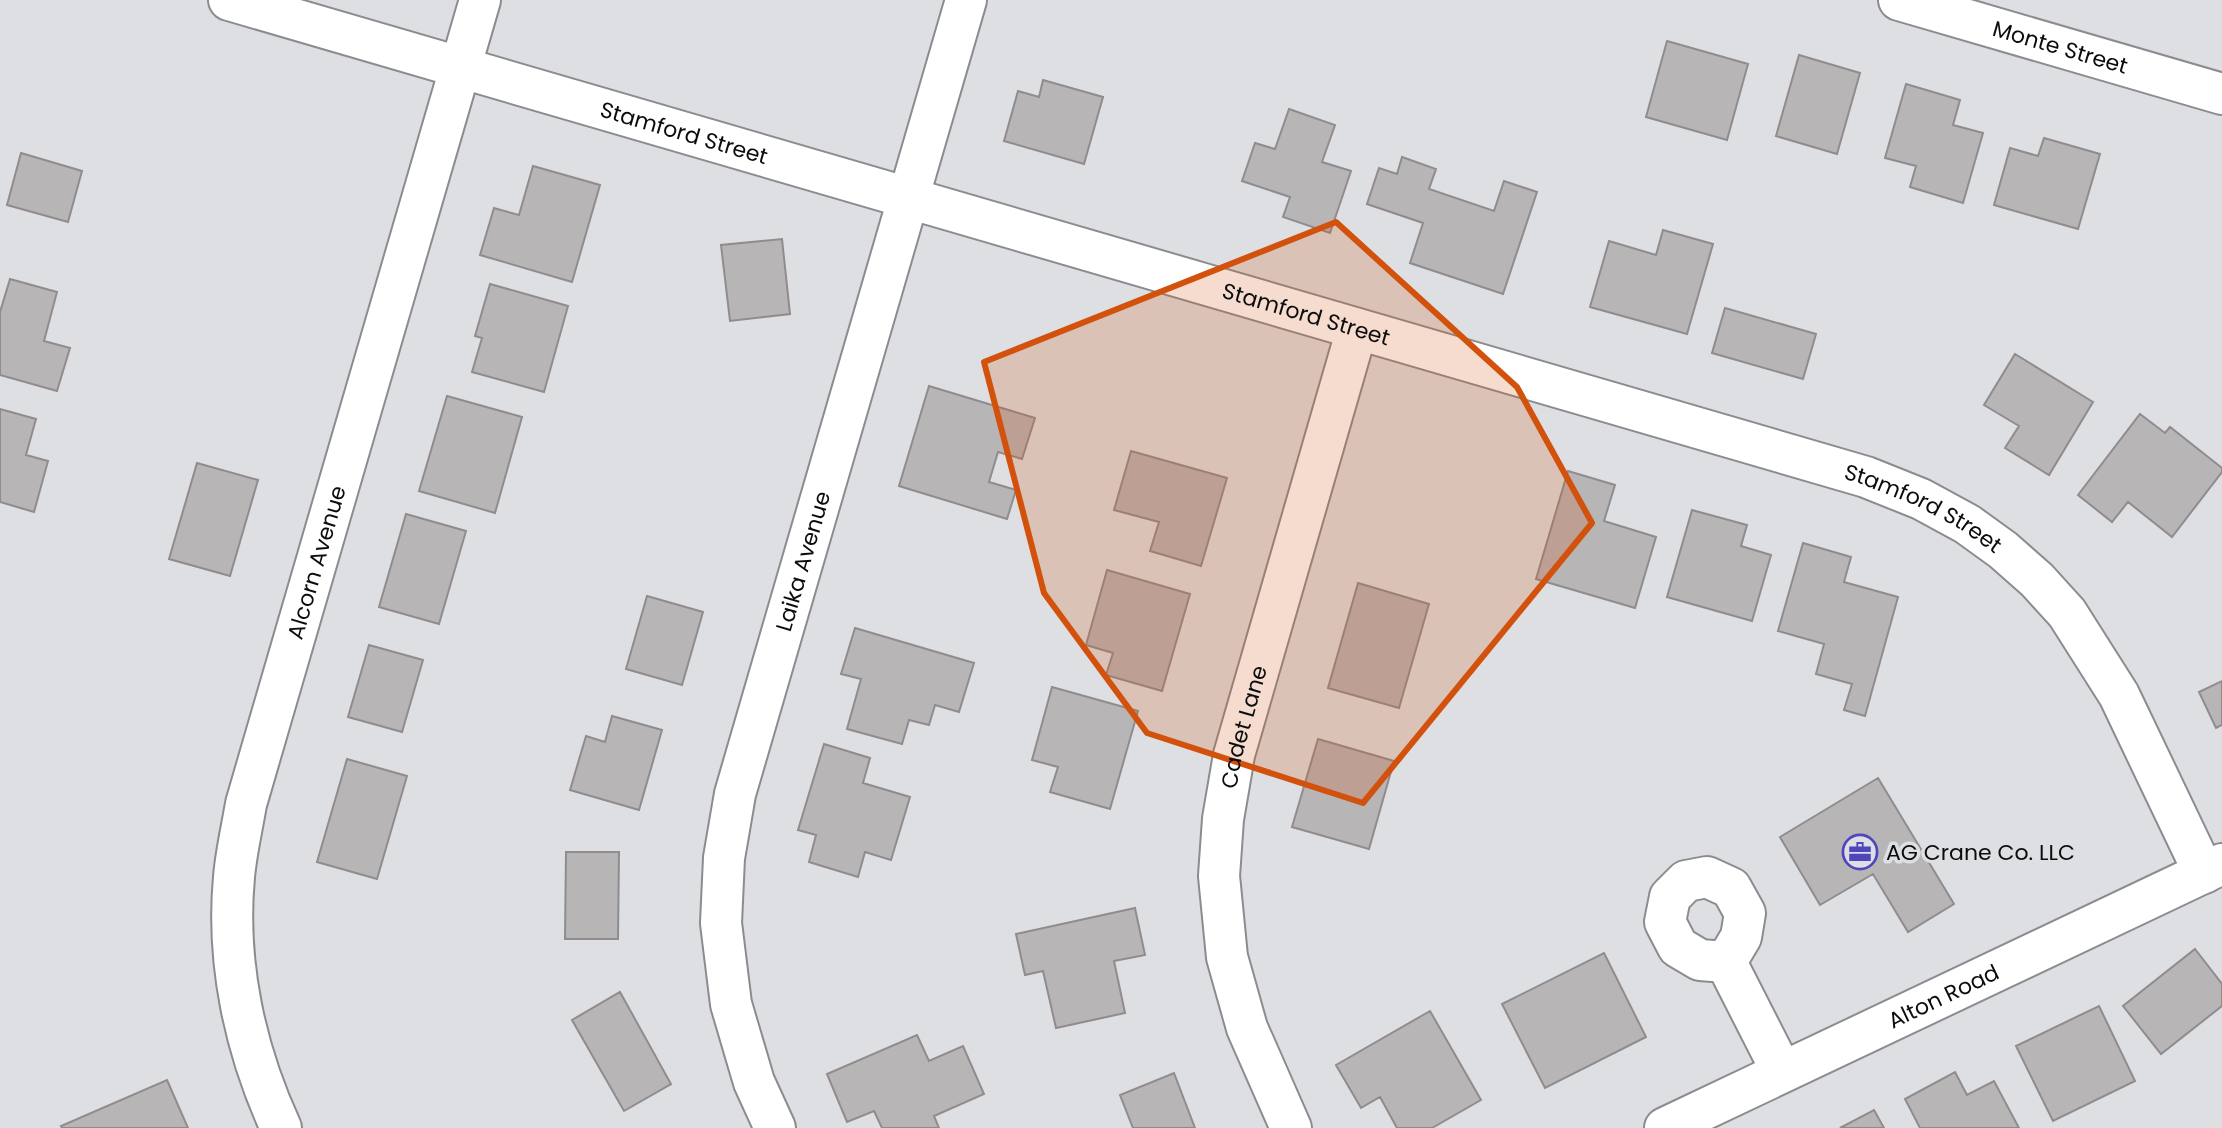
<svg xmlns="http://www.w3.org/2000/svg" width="2222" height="1128" font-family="Poppins,sans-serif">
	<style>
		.building { fill: #b8b5b6; stroke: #908c8e; stroke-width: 2 }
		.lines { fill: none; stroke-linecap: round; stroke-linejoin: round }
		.street-casing { stroke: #8b8c8f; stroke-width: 44 }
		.street { stroke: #fff; stroke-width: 40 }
		.marked { fill: #d2510c; fill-opacity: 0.2; stroke: #d2510c; stroke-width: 6; stroke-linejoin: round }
		.labels { text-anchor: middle; stroke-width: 7; stroke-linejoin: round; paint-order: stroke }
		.street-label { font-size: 22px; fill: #0b0c0d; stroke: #dedfe3 }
		.poi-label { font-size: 22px; fill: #0b0c0d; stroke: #dedfe3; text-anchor: start }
	</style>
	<rect width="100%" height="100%" fill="#dedfe3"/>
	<path class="building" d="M1667,41l81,23 -21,76 -81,-23z
		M1799,55l61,18 -23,81 -61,-18z
		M1043,80l60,17 -19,67 -80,-23 14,-50 21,6z
		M1906,84l54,16 -7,25 30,8 -20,70 -53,-16 6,-21 -31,-8z
		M1289,109l46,16 -13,37 29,9 -21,62 -47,-16 7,-20 -48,-16 13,-38 20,6z
		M2044,138l56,16 -22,75 -84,-24 16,-57 28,8z
		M21,153l61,18 -14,51 -61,-17z
		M1402,157l34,12 -7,20 65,22 10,-30 33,11 -34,102 -93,-31 13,-40 -56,-19 12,-36 18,6z
		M533,166l67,19 -28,97 -92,-27 14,-47 25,7z
		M1663,230l50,14 -26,90 -97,-27 19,-66 47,14z
		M782,239l8,75 -60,7 -9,-76z
		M10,279l47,13 -13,49 26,7 -13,43 -57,-16v-63z
		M490,284l78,22 -24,86 -72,-20 10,-34 -7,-2z
		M1725,308l91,26 -13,45 -91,-26z
		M2015,354l78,48 -44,73 -44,-27 14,-22 -35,-21z
		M929,386l106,32 -13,41 -24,-7 -9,30 27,8 -9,29 -108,-33z
		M447,396l75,21 -27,96 -76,-22z
		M0,409l36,10 -10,36 22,6 -14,51 -34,-10z
		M2140,414l25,19 5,-6 52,41v4l-50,65 -44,-35 -16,20 -34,-27z
		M1131,451l96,27 -26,88 -51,-15 9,-29 -45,-12z
		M197,463l61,17 -28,96 -61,-17z
		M1568,471l47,14 -11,36 52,16 -21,71 -99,-29z
		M1692,510l55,15 -6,21 30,9 -19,66 -85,-24z
		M406,514l60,17 -27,93 -60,-17z
		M1803,543l48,14 -7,25 54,15 -33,119 -21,-6 8,-26 -36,-10 8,-30 -46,-13z
		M1107,570l83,24 -28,97 -56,-16 7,-22 -27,-8z
		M1358,583l71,21 -30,104 -71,-20z
		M647,596l56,16 -21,73 -56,-16z
		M855,628l119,35 -15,49 -24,-7 -6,20 -20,-5 -7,24 -55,-15 14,-50 -20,-5z
		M369,645l54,15 -21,72 -54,-15z
		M2222,681v44l-6,3 -17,-36z
		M1052,687l86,24 -28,98 -60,-17 8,-25 -26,-7z
		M612,716l50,14 -23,80 -69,-20 16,-54 19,6z
		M1318,739l76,22 -25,88 -77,-22z
		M824,744l46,14 -7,25 47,14 -19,63 -26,-8 -7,25 -49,-15 7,-27 -18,-5z
		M347,759l60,17 -30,103 -60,-17z
		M1878,778l76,126 -46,28 -35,-58 -53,31 -40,-68z
		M566,852h53l-1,87h-53z
		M1135,908l10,47 -31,6 11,52 -69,15 -13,-57 -18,4 -9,-41z
		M2195,949l27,35v22l-61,48 -38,-48z
		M1604,953l42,84 -101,51 -43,-84z
		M620,992l51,92 -47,27 -52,-91z
		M2099,1006l36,75 -82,40 -37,-75z
		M1430,1011l51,89 -49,28h-35l-17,-31 -19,11 -25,-43z
		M917,1035l12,26 34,-15 21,48 -50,22 5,12h-57l-8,-17 -27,11 -20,-48z
		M1955,1072l12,23 27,-14 25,47h-99l-15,-29z
		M1174,1073l21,55h-62l-13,-33z
		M167,1080l21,48h-126l-1,-2z
		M1874,1110l10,18h-44z"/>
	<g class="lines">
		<g class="street-casing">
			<g id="street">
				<path id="s1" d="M229,0l1637,477 55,22 46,25 36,26 34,30 30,33 52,82 85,178"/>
				<path id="s2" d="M1899,0l323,94"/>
				<path d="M1726,962l-26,-2 -22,-13 -13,-25 5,-25 16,-16 21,-4 24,11 14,25 -4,24 -15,25 56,110"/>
				<path id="s3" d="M281,1128c-36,-78 -55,-165 -47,-251 2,-24 8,-49 12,-73l234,-804"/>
				<path id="s4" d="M775,1128l-21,-46 -23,-78 -10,-81 3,-65 11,-64 231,-794"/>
				<path id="s5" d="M1291,1128l-44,-100 -20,-71 -8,-81 4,-57 11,-64 123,-426"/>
				<path id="s6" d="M1665,1128l557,-264"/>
			</g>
		</g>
		<use href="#street" class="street"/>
	</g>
	<path class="marked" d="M1336,222l181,165 75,136 -229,280 -216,-70 -103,-140 -60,-231z"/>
	<defs>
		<g id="office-ring" transform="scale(1.8)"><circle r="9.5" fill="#dedfe3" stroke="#4e46bc" stroke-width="1.5"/><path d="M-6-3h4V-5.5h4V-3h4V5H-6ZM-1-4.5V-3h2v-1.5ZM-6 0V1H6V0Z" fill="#4e46bc"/></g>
	</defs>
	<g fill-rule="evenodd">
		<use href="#office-ring" x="1860" y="852"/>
	</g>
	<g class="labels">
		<g class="street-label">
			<text dy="8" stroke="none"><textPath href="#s2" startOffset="168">Monte Street</textPath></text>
			<text dy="8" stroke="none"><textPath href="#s1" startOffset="474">Stamford Street</textPath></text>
			<text dy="8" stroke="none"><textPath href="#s1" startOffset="1122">Stamford Street</textPath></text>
			<text dy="8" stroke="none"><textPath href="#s1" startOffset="1770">Stamford Street</textPath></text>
			<text dy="8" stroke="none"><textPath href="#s3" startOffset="584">Alcorn Avenue</textPath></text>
			<text dy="8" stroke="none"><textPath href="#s4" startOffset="586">Laika Avenue</textPath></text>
			<text dy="8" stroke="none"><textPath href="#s5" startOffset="416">Cadet Lane</textPath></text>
			<text dy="8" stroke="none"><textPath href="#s6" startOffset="308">Alton Road</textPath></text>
		</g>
		<g class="poi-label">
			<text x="1886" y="860">AG Crane Co. LLC</text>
		</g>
	</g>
</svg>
